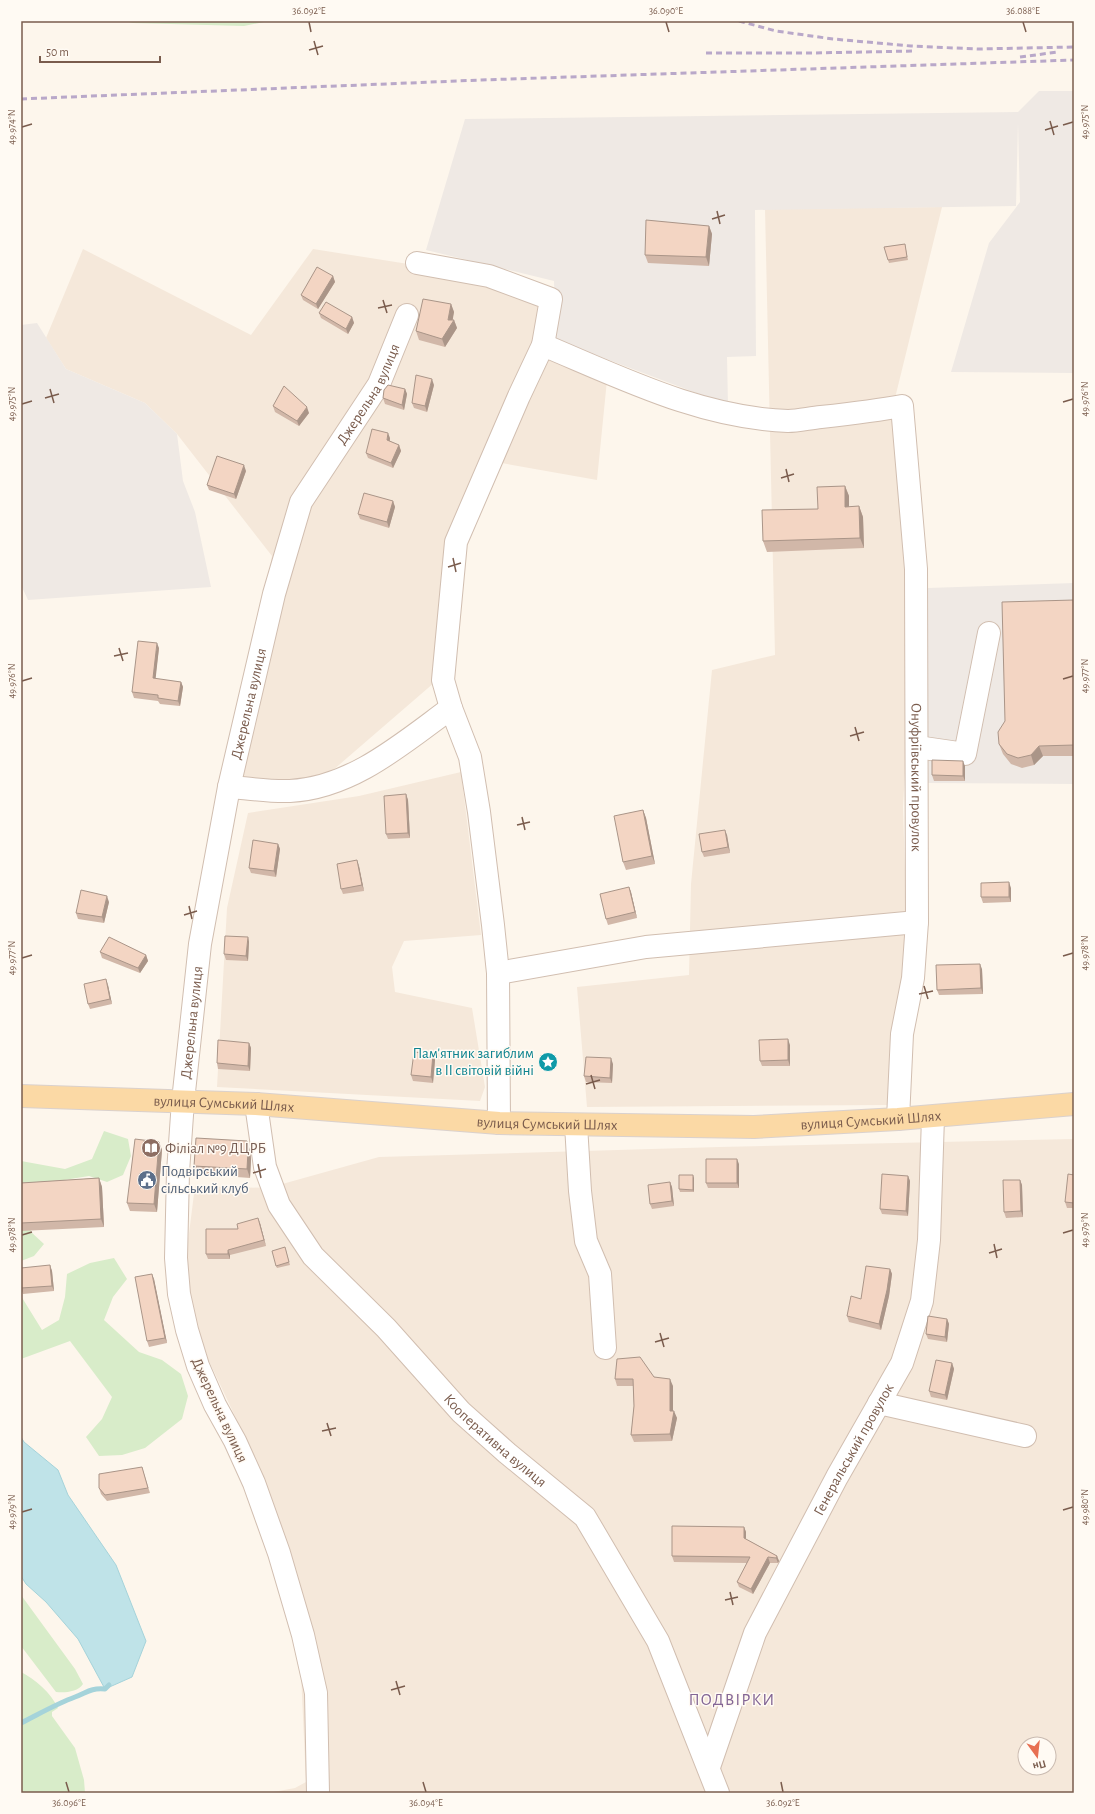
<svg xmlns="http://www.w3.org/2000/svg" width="1095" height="1814" font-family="'Alegreya Sans',sans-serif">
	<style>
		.residential { fill: #f5e8da; fill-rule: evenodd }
		.industrial { fill: #efe9e4 }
		.green { fill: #d8ecc9 }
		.water { fill: #bfe3e8; stroke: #a5d3da }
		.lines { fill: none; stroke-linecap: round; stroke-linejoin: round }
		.stream { stroke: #a5d3da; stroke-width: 5 }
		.minor-casing { stroke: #d1beb0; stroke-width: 24 }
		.major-casing { stroke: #dad1cd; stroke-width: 24 }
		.minor { stroke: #fff; stroke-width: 22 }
		.major { stroke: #fbd9a5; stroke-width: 22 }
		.rail { stroke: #b9a8c9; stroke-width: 3; stroke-dasharray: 6 4; stroke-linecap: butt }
		.wall { fill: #d1b7a8 }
		.shaded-wall { fill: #aa9588 }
		.building { fill: #f3d5c3; stroke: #aa9588 }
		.ticks { fill: none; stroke: #7a5c4d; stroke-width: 1.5 }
		.labels { text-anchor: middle; stroke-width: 3; stroke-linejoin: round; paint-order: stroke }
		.street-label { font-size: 15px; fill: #7a5c4d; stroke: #fffaf3 }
		.culture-label { font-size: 15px; fill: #0d838f; stroke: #fffaf3; text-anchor: end }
		.education-label { font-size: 15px; fill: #785e54; stroke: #fffaf3; text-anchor: start }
		.service-label { font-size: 15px; fill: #4e5e75; stroke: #fffaf3; text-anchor: start }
		.quarter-label { font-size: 17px; letter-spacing: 1px; fill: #846695; stroke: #fffaf3 }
		.neatline { fill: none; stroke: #7a5c4d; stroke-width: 1.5 }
		.ticks-label { font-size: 10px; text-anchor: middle; fill: #7a5c4d }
	</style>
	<rect width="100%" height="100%" fill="#fdf6ec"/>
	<path class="residential" d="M942,207l-46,187 15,272 -8,141 4,131 -20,167 -300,2 -10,-120 112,-12 2,-91 21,-214 63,-15 -10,-446z
		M83,249l168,86 62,-86 229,36 -6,51 73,24 -12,120 -118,-21 -21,51 -23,172 -110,95 -95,7 42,-228 -95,-122 -32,-31 -79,-34 -20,-31z
		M461,772l20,163 -77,6 -12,26 3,25 77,16 13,79 -5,14 -263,-14 10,-179 21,-95 111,-17z
		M1074,1139v654h-806l27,-5 11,-6 -5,-108 -14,-60 -27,-89 -9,-75 -43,-91 -19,-59 -4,-35 10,-79 73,2 111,-31 340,-10zM1025,1744h24v24h-24z"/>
	<path class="industrial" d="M1039,91h35v282l-123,-1 38,-129 31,-41 -2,-79 -2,83 -261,4 1,146 -29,1 1,48 -172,-65 -2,-59 -128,-31 39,-131 553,-7z
		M37,323l29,46 79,34 32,31 6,47 12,31 16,75 -183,13 -7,-15v-260z
		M1074,583v201l-149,-1 3,-195z"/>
	<path class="green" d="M125,21h144l-25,5 -111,-3z
		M104,1131l24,8 3,17 -8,19 -16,7 -18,-6 -31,5 -27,13v38l13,12 -10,12 -13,5v-100l44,8 27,-10z
		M114,1258l13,21 -14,18 -9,23 35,32 23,8 19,14 7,22 -6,23 -37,29 -23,7 -23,1 -13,-19 16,-18 10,-22 -42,-56 -49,18v-63l21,34 17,-10 6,-23 2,-23 23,-11z
		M21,1595l54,74 8,15c-5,8 -18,9 -27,8l-35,-46z
		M21,1672c14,7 30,21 37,36l-6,4v4l23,32 9,32 1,13h-64z"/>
	<path class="water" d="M21,1437l3,5 34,28 10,25 48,70 30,76 -14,36 -27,12 -27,-50 -32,-37 -20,-18 -5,-8z"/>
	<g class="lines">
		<path class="stream" d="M21,1723c18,-9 35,-19 54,-26 13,-5 15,-9 30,-8l4,-4"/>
		<g class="minor-casing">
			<g id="minor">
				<path d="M417,263l72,13 62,23 -8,46 -24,51 -63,146 -13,138 8,28 19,49 9,55 14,113 5,48 1,150"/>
				<path id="s1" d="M543,345c79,33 158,73 245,76 10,0 22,-3 33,-4 27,-3 54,-6 81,-11l14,163 1,353 -4,56 -11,56 -4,85"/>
				<path d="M917,747l48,7 24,-121"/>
				<path d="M229,787c20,1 41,5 61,4 62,-3 113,-48 161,-83"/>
				<path d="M498,973l148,-26 271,-25"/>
				<path id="s2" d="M256,1104l9,63 14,38 34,51 73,72 75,84 46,41 78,64 73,124 60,152"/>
				<path d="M576,1125l4,66 6,50 14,33 5,74"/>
				<path d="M879,1403l146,33"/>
				<path id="s3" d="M709,1767l46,-134 82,-156 65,-114 20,-62 7,-61 4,-123"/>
				<path id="s4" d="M318,1793l-2,-100 -13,-58 -24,-82 -25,-70 -19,-42 -20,-36 -17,-39 -11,-36 -8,-36 -3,-36 2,-86 5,-71 17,-157 29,-157 45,-193 27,-92 78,-118 28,-69"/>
			</g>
		</g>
		<g class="major-casing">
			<g id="major">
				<path id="s5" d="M21,1096l235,8 243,19 255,4 144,-8 176,-15"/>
			</g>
		</g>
		<use href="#minor" class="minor"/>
		<use href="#major" class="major"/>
		<path class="rail" d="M739,21l37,10 57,8 78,7 66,3 97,-2
			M706,53h105l104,-2
			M1020,57l38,-5
			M21,99l460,-19 593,-20"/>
	</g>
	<path class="wall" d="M709,226l3,8 -3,32 -61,-3 -3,-8z
		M905,244l3,16 -19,3 -5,-16z
		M333,276l2,6 -17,27 -15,-9 -2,-5z
		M451,304l3,8 -2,8h2l3,8 -12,19 -26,-7 -3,-9z
		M319,313l33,4 2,6 -6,11 -27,-16z
		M434,385l-7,27 -13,-4 -2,-5z
		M405,389l2,5 -3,16 -19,-6 -2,-6z
		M273,406l36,7 -10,13 -24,-14z
		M390,438v3l9,4 2,6 -8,17 -25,-10 -2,-5z
		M246,471l-10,28 -27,-9 -2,-5z
		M845,486l4,10v11l10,-1 4,11 1,31 -97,4 -4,-11 55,-32z
		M393,501l2,6 -6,21 -29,-9 -2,-5z
		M1074,600v156h-31l-9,9 -12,3 -11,-4 -8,-10 -4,-10z
		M159,648l-4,31 26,3 2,5 -3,19 -20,-2 -2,-3 -24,-3 -2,-6z
		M965,766v15h-31l-2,-6z
		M406,794l2,6 2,38 -22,1 -2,-5z
		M643,810l3,8 9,46 -29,6 -3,-8z
		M727,835l3,18 -26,4 -2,-5z
		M278,844l2,5 -4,28 -25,-4 -2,-5z
		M359,866l5,25 -21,3 -2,-5z
		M629,887l2,5 6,26 -29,7 -2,-6z
		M1011,888v14l-28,1 -2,-6z
		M109,902l-5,21 -26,-4 -2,-6z
		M248,937l1,5 -1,19 -22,-1 -2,-6z
		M100,952l46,3 2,6 -8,12 -38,-15z
		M982,969l1,25 -44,1 -2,-5z
		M108,985l4,19 -22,5 -2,-5z
		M249,1043l2,5 -1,23 -32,-2 -1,-6z
		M790,1045v21h-28l-2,-5z
		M433,1054l2,6 -2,23 -20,-2 -2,-6z
		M613,1064l-1,19 -26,-1 -2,-6z
		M159,1142l3,8 -5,62 -27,-1 -3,-8z
		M250,1150l1,9 -1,19 -53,-4 -3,-8z
		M739,1164v24h-31l-2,-5z
		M1074,1175v33h-7l-2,-6z
		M908,1176l2,5 -2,35 -26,-2 -2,-5z
		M99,1178l3,9 2,40 -83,4v-48z
		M694,1178v14h-14l-1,-3z
		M1020,1180l2,5 1,32 -17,1 -2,-6z
		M670,1182l2,5 2,19 -22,3 -2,-5z
		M260,1223l6,23 -36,9v4h-22l-2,-5 32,-25z
		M286,1250l4,15 -13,3 -1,-2z
		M50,1265l2,6 2,20 -31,3 -2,-6z
		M890,1269l2,5 -3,22 -8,34 -32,-8 -2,-6 14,-17z
		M154,1279l13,64 -18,4 -2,-6z
		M947,1319l2,5 -2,18 -19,-3 -2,-5z
		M952,1363l2,6 -7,31 -16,-3 -2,-6z
		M654,1377l19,9v25l4,7 -5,23 -38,1 -3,-7 3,-29 -1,-20h-16l-2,-7z
		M142,1467l8,26 -43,8 -6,-7 -2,-6z
		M744,1527l2,5v7l31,17 2,5 -1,2h-8l-17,31 -14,-7 -2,-5 10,-19 -73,-1 -2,-6z"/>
	<path class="shaded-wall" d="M709,226l3,8 -3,32 -3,-9z
		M333,276l2,6 -17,27 -2,-5z
		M451,304l3,8 -2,12 2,-4 3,8 -12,19 -3,-8 6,-19z
		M352,317l2,6 -6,11 -2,-5z
		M432,379l2,6 -7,27 -2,-6z
		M405,389l2,5 -3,16 -2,-5z
		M307,407l2,6 -10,13 -2,-5z
		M388,433l2,5 -1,7 -2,-5z
		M399,445l2,6 -8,17 -2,-5z
		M244,465l2,6 -10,28 -2,-5z
		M845,486l4,10v21l-4,-10z
		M393,501l2,6 -6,21 -2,-6z
		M859,506l4,11 1,31 -4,-10z
		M157,643l2,5 -4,36 -2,-6z
		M181,682l2,5 -3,19 -2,-5z
		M1039,746l4,10 -9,9 -3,-10z
		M963,761l2,5v15l-2,-5z
		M406,794l2,6 2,38 -2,-5z
		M643,810l3,8 9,46 -3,-8z
		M725,830l2,5 3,18 -2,-6z
		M278,844l2,5 -4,28 -2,-6z
		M357,860l2,6 5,25 -2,-6z
		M1009,882l2,6v14l-2,-5z
		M629,887l2,5 6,26 -2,-6z
		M107,896l2,6 -5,21 -2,-6z
		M248,937l1,5 -1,19 -2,-5z
		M146,955l2,6 -8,12 -2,-5z
		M980,964l2,5 1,25 -2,-6z
		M106,979l2,6 4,19 -2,-5z
		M788,1039l2,6v21l-2,-6z
		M249,1043l2,5 -1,23 -2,-5z
		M433,1054l2,6 -2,23 -2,-6z
		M611,1058l2,6 -1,19 -2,-5z
		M247,1141l3,9 1,9 -1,19 -3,-9z
		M159,1142l3,8 -5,62 -3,-8z
		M737,1159l2,5v24l-2,-5z
		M693,1175l1,3v14l-1,-2z
		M908,1176l2,5 -2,35 -2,-5z
		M99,1178l3,9 2,40 -3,-8z
		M1020,1180l2,5 1,32 -2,-6z
		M670,1182l2,5 2,19 -2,-5z
		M258,1218l2,5 6,23 -2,-6z
		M228,1250l2,5v4l-2,-5z
		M50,1265l2,6 2,20 -2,-5z
		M890,1269l2,5 -3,22 -8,34 -2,-6z
		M152,1274l2,5 13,64 -2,-5z
		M947,1319l2,5 -2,18 -2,-5z
		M952,1363l2,6 -7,31 -2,-5z
		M670,1379l3,7v30l1,-5 3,7 -5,23 -2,-7z
		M744,1527l2,5v11l-2,-5z
		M777,1556l2,5 -1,2 -2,-5z
		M768,1557l2,6 -17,31 -2,-5z"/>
	<path class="building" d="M646,220l63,6 -3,31 -61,-2z
		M905,244l2,13 -19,3 -4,-13z
		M317,267l16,9 -17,28 -15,-9z
		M423,299l28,5 -3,16h6l-12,19 -26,-8z
		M326,302l26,15 -6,12 -27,-16z
		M416,375l16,4 -7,27 -13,-3z
		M388,385l17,4 -3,16 -19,-7 1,-8z
		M284,386l23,21 -10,14 -24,-15z
		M372,429l16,4 -1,7 12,5 -8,18 -25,-10z
		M217,456l27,9 -10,29 -27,-9z
		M845,486v21l14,-1 1,32 -97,3 -1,-31 56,-1 -1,-22z
		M364,493l29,8 -6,21 -29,-8z
		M1074,600v145l-35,1 -8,9 -13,3 -11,-4 -8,-10 -1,-12 7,-11 -3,-119z
		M138,641l19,2 -4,35 28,4 -3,19 -20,-3v-3l-26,-3z
		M932,760l31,1v15l-31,-1z
		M406,794l2,39 -22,1 -2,-38z
		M643,810l9,46 -29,6 -9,-46z
		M725,830l3,17 -26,5 -3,-18z
		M253,840l25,4 -4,27 -25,-3z
		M357,860l5,25 -21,4 -4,-25z
		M1009,882v15h-28v-14z
		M629,887l6,25 -29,7 -6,-25z
		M81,890l26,6 -5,21 -26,-4z
		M225,936l23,1 -2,19 -22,-2z
		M109,937l37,18 -8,13 -38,-16z
		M980,964l1,24 -44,2 -1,-25z
		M106,979l4,20 -22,5 -4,-20z
		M788,1039v21l-28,1 -1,-21z
		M218,1040l31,3 -1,23 -31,-3z
		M414,1052l19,2 -2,23 -20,-2z
		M586,1057l25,1 -1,20 -26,-2z
		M196,1138l51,3 1,10 -1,18 -53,-3z
		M135,1139l24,3 -5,62 -27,-1z
		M706,1159h31v24h-31z
		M882,1174l26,2 -2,35 -26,-2z
		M1068,1174l6,1v28l-9,-1z
		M679,1175h14v15l-14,-1z
		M99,1178l2,41 -80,4v-40z
		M1003,1180h17l1,31 -17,1z
		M670,1182l2,19 -22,3 -2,-19z
		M258,1218l6,22 -36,10v4h-22v-25h32l-1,-5z
		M285,1247l4,15 -13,4 -4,-15z
		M50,1265l2,21 -31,2v-20z
		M866,1266l24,3 -3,21 -8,34 -32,-8 4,-20 10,3z
		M152,1274l13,64 -18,3 -12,-64z
		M928,1316l19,3 -2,18 -19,-3z
		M640,1357l14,20 16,2v32h4l-4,23 -39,1 3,-29 -1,-27h-18l2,-20z
		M936,1360l16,3 -7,32 -16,-4z
		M142,1467l6,21 -43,7 -6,-7v-14z
		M672,1526l72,1v11l33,18 -1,2 -8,-1 -17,32 -14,-7 13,-25 -78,-1z"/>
	<path class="ticks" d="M309,22l2,10M666,22l3,10M1023,22l3,10M314,41l4,14M309,50l14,-4M1050,121l4,14M1063,125l10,-3M22,127l10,-3M1045,130l13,-4M717,211l3,13M712,219l13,-4M383,300l4,13M378,308l14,-3M50,389l4,14M45,398l14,-4M1063,402l10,-3M22,404l10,-3M786,469l3,13M781,478l13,-4M453,558l3,14M448,567l13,-4M119,648l4,13M114,656l14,-3M1063,679l10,-3M22,681l10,-3M855,727l4,14M850,736l14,-4M522,817l3,13M517,825l13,-3M189,906l3,13M184,915l13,-4M1063,956l10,-3M22,958l10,-3M924,986l4,13M919,994l14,-3M591,1075l4,14M586,1084l14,-4M258,1164l3,14M253,1173l13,-4M1063,1233l10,-3M22,1235l10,-3M994,1244l3,14M989,1253l13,-4M660,1333l4,14M655,1342l14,-4M327,1423l4,13M322,1431l14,-3M1063,1510l10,-3M22,1512l10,-3M730,1592l3,13M725,1600l13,-3M396,1681l4,14M391,1690l14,-4M66,1782l3,10M423,1782l3,10M781,1782l2,10"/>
	<defs>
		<g id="sight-disc" transform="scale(1)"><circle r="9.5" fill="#0f9aa8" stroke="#fffaf3"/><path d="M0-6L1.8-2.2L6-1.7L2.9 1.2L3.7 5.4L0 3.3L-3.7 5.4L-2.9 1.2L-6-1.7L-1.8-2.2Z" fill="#fff"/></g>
		<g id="library-disc" transform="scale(1)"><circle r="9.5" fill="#8d6e63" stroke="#fffaf3"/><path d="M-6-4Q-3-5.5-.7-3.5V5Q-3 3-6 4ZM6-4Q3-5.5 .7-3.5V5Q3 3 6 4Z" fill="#fff"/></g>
		<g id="civic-disc" transform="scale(1)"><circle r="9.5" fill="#5c6f8a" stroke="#fffaf3"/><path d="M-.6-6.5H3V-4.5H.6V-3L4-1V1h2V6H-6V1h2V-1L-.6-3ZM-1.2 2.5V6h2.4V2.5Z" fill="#fff"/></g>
	</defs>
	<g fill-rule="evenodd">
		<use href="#sight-disc" x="548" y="1062"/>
		<use href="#library-disc" x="151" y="1148"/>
		<use href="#civic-disc" x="147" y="1180"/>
	</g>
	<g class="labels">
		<g class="street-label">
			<text dy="5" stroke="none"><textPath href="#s4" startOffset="1456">Джерельна вулиця</textPath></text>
			<text dy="5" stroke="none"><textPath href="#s4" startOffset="1120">Джерельна вулиця</textPath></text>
			<text dy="5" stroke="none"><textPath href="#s1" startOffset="745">Онуфріївський провулок</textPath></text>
			<text dy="5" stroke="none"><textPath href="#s4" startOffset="796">Джерельна вулиця</textPath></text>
			<text dy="5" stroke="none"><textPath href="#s5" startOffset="203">вулиця Сумський Шлях</textPath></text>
			<text dy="5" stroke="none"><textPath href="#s5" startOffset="851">вулиця Сумський Шлях</textPath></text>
			<text dy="5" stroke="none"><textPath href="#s5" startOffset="527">вулиця Сумський Шлях</textPath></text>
			<text transform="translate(220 1410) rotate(65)" y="5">Джерельна вулиця</text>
			<text dy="5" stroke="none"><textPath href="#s2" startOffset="425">Кооперативна вулиця</textPath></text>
			<text dy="5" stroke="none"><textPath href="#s3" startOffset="350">Генеральський провулок</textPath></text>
		</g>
		<g class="culture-label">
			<text x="534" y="1058">Пам'ятник загиблим<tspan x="534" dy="17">в II світовій війні</tspan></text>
		</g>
		<g class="education-label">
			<text x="165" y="1153">Філіал №9 ДЦРБ</text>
		</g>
		<g class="service-label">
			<text x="161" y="1176">Подвірський<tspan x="161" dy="17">сільський клуб</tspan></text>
		</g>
		<g class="quarter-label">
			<text x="732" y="1705">ПОДВІРКИ</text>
		</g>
	</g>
	<rect width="1095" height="1814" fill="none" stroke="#fffaf3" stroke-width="44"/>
	<g transform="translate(1037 1756) rotate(165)"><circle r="19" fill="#fffaf3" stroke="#cabbb1"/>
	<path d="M0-3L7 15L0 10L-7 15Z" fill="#e76f51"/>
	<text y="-6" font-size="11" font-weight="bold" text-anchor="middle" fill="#7a5c4d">Пн</text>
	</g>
	<path d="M40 56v6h120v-6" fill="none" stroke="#7a5c4d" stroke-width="2"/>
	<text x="46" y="56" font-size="12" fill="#7a5c4d" stroke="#fffaf3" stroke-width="3" paint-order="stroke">50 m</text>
	<rect x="22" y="22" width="1051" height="1770" class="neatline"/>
	<g class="ticks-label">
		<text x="309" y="14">36.092°E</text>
		<text x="666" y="14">36.090°E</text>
		<text x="1023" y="14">36.088°E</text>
		<text transform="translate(1084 122) rotate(-90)" y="4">49.975°N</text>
		<text transform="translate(11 127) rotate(-90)" y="4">49.974°N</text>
		<text transform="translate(1084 399) rotate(-90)" y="4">49.976°N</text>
		<text transform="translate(11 404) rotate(-90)" y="4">49.975°N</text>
		<text transform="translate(1084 676) rotate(-90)" y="4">49.977°N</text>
		<text transform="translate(11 681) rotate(-90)" y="4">49.976°N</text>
		<text transform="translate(1084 953) rotate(-90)" y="4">49.978°N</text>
		<text transform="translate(11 958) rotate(-90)" y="4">49.977°N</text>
		<text transform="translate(1084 1230) rotate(-90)" y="4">49.979°N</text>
		<text transform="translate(11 1235) rotate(-90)" y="4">49.978°N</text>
		<text transform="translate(1084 1507) rotate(-90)" y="4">49.980°N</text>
		<text transform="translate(11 1512) rotate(-90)" y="4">49.979°N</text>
		<text x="69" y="1806">36.096°E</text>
		<text x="426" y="1806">36.094°E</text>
		<text x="783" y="1806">36.092°E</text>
	</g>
</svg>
